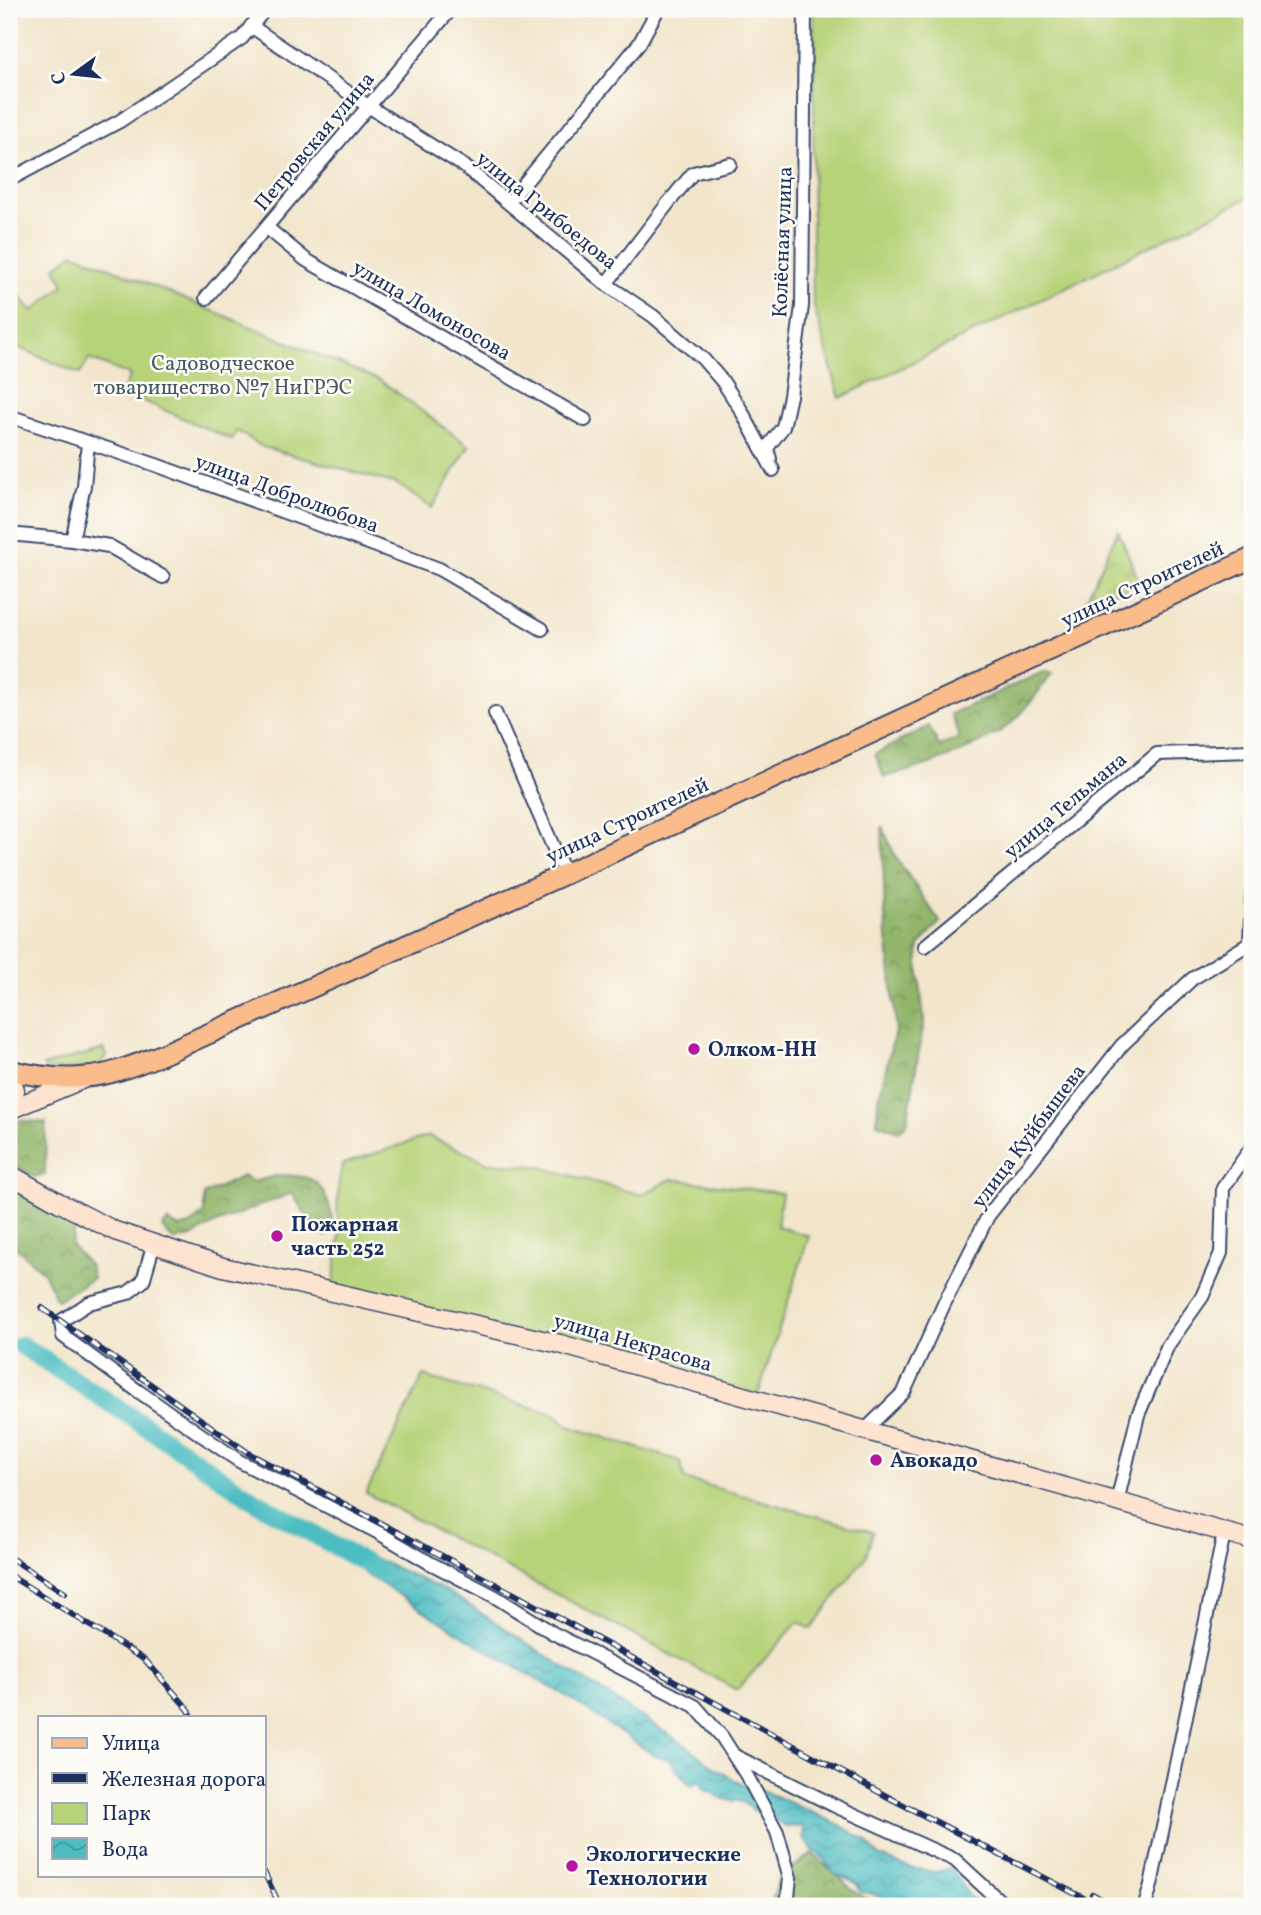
<svg xmlns="http://www.w3.org/2000/svg" width="1261" height="1915" font-family="Vollkorn,serif">
	<style>
		.green { fill: #b7d379; stroke: #69816c; stroke-width: 2 }
		.forest { fill: url(#forest-crowns); stroke: #567264; stroke-width: 2 }
		.wetland { fill: url(#wetland-marsh); stroke: #69816c; stroke-width: 2 }
		.water { fill: url(#water-waves); stroke: #347690; stroke-width: 2 }
		.lines { fill: none; stroke-linecap: round; stroke-linejoin: round }
		.river { stroke: #4ebdc2; stroke-width: 19 }
		.street-casing { stroke: #3b4a6e; stroke-width: 16 }
		.secondary-casing { stroke: #3b4a6e; stroke-width: 21 }
		.primary-casing { stroke: #3b4a6e; stroke-width: 23 }
		.street { stroke: #fff; stroke-width: 12 }
		.secondary { stroke: #fde4d1; stroke-width: 18 }
		.primary { stroke: #fabc8b; stroke-width: 19 }
		.rail-casing { stroke: #1b2f5e; stroke-width: 6 }
		.rail { stroke: #fdfcf7; stroke-width: 3.5; stroke-dasharray: 10; stroke-linecap: butt }
		.poi-dot { fill: #b5179e; stroke: #fdfcf7; stroke-width: 2.5 }
		.labels { text-anchor: middle; stroke-width: 5; stroke-linejoin: round; paint-order: stroke }
		.street-label { font-size: 21px; fill: #1b2f5e; stroke: #fdfcf7 }
		.park-label { font-size: 21px; fill: #425865; stroke: #fdfcf7 }
		.poi-label { font-size: 21px; font-weight: bold; fill: #1b2f5e; stroke: #fdfcf7; text-anchor: start }
	</style>
	<defs>
		<pattern id="forest-crowns" width="20" height="18" patternUnits="userSpaceOnUse" patternTransform="scale(1.75)"><rect width="20" height="18" fill="#91b569"/><path d="M2 6a3 3 0 1 1 6 0M12 15a3 3 0 1 1 6 0" fill="none" stroke="#76945a"/></pattern>
		<pattern id="wetland-marsh" width="20" height="14" patternUnits="userSpaceOnUse" patternTransform="scale(1.75)"><rect width="20" height="14" fill="#b7d379"/><path d="M1 5h8M5 5V1M11 12h8M15 12V8" fill="none" stroke="#9db56b"/></pattern>
		<pattern id="water-waves" width="16" height="10" patternUnits="userSpaceOnUse" patternTransform="scale(1.75)"><rect width="16" height="10" fill="#4ebdc2"/><path d="M0 5q4-4 8 0t8 0" fill="none" stroke="#409aa1"/></pattern>
	</defs>
	<rect width="100%" height="100%" fill="#fdfcf7"/>
	<filter id="ink" filterUnits="userSpaceOnUse"><feTurbulence type="fractalNoise" baseFrequency=".0143" numOctaves="2"/><feDisplacementMap in="SourceGraphic" scale="14" xChannelSelector="R" yChannelSelector="G"/><feConvolveMatrix kernelMatrix="1 2 1 2 8 2 1 2 1" color-interpolation-filters="sRGB"/></filter>
	<filter id="wash" filterUnits="userSpaceOnUse"><feTurbulence type="fractalNoise" baseFrequency=".00686" numOctaves="4" result="noise"/><feDisplacementMap in="SourceGraphic" scale="28" xChannelSelector="R" yChannelSelector="G"/><feGaussianBlur stdDeviation="1.57" result="paint"/><feColorMatrix in="noise" values="0 0 0 0 0 0 0 0 0 0 0 0 0 0 0 0 0 1.4 0 .05"/><feComposite in="paint" operator="in"/></filter>
	<g filter="url(#wash)">
		<rect width="100%" height="100%" fill="#f2e5cb"/>
		<path class="green" d="M813,9h439v187l-412,202 -27,-95 -1,-77 3,-180z
			M74,253l307,128 88,65 -37,62 -35,-24 -134,-37 -26,-16 -5,9 -109,-48 7,-17 -41,-16 -9,15 -65,-28 -6,8v-69l24,26 31,-26 -9,-18z
			M104,1049l2,8 -9,10 -49,3 -5,-4z
			M428,1136l61,27 48,3 104,29 30,-16 111,14 -5,33 32,10 -51,159 -425,-109 8,-58 -4,-14 2,-33 4,-17z
			M423,1376l132,38 13,12 112,35 4,18 189,53 -7,24 -55,73 -13,-7 -61,68 -371,-197z"/>
		<path class="forest" d="M1045,671l7,2c-13,17 -25,37 -42,51 -28,23 -89,45 -126,53l-9,-23 54,-28 10,20 19,-7v-7l-7,-18z
			M882,826l13,30 45,66 -21,24 -1,18 6,57 -17,102 -8,8 -22,-8 1,-21 18,-75 -11,-111z
			M20,1120l26,3 -1,51 -11,3c-30,-18 -25,-14 -25,-48z
			M280,1175c11,1 25,0 35,7 12,8 17,34 20,48l-9,6 -10,-5 -24,-38 -76,30 -25,14 -17,4 -12,-13 6,-7 11,7 11,-3 14,-12v-18l39,-19 9,6z
			M9,1184l66,40 -4,21 18,20 4,13 -36,22 -14,-28 -34,-31z
			M812,1853l45,41 24,12h-111l9,-28z"/>
		<path class="wetland" d="M1118,530l22,54 -55,18z"/>
		<path class="water" d="M365,1554l83,38 240,155 27,21 30,18 28,9 67,30 26,16 13,15 31,12 26,4 16,-4 16,27 13,11h-88c-9,-8 -20,-14 -33,-14l-4,-9 -22,-9 -10,-15 -12,-10 -9,-12 1,-10 -19,-1 -29,-14 -13,-10 -20,-3 -18,-10 -6,-8 -8,5 -16,-18 -4,-8 -16,-4 -86,-58 -81,-47 -124,-78 -7,-8z"/>
		<g class="lines">
			<path class="river" d="M21,1345l126,82 108,74 126,71"/>
		</g>
	</g>
	<g filter="url(#ink)">
		<g class="lines">
			<g class="street-casing">
				<path id="street" d="M251,26l117,80 96,60 142,118 47,32 50,43 20,23 18,28 32,60
					M9,180l111,-59 122,-83 23,-29
					M509,202l130,-158 19,-35
					M266,227l40,33 279,160
					M606,284l63,-82 24,-29 37,-9
					M206,298l245,-289
					M9,416l147,49 283,104 103,60
					M770,459l-3,-11 16,-21 7,-31 12,-90 3,-297
					M9,534l63,6 37,6 54,31
					M72,540l12,-54 4,-44
					M495,713l70,161
					M1250,942l2,-48
					M925,946l232,-192 95,-3
					M154,1243l-11,38 -15,12 -39,10 -28,18 2,15 75,55 101,70 140,72 51,30 64,33 59,37 142,73 27,31 25,39 30,56 13,46 -3,28
					M864,1431l40,-39 40,-88 44,-88 134,-171 70,-66 60,-37
					M1117,1502l21,-87 30,-70 34,-48 19,-44 2,-65 29,-41
					M735,1756l98,49 122,55 50,46
					M1145,1906l6,-21 73,-352"/>
			</g>
			<g class="secondary-casing">
				<path id="secondary" d="M9,1070l6,20 -6,15
					M9,1110l74,-31
					M9,1174l51,29 55,28 108,36 337,77 692,196"/>
			</g>
			<g class="primary-casing">
				<path id="primary" d="M9,1070c25,6 51,10 77,7 26,-2 51,-13 75,-22l404,-181 687,-316"/>
			</g>
			<use href="#street" class="street"/>
			<use href="#secondary" class="secondary"/>
			<use href="#primary" class="primary"/>
			<g class="rail-casing">
				<path id="rail" d="M42,1308l208,146 283,150 357,194 209,108
					M9,1557l56,36
					M9,1575l136,85 44,50 3,7
					M264,1872l16,34
					M1092,1894l22,12"/>
			</g>
			<use href="#rail" class="rail"/>
		</g>
	</g>
	<g class="poi-dot">
		<circle cx="694" cy="1049" r="7"/>
		<circle cx="277" cy="1236" r="7"/>
		<circle cx="876" cy="1460" r="7"/>
		<circle cx="572" cy="1866" r="7"/>
	</g>
	<g class="labels">
		<g class="street-label">
			<text transform="translate(314 141) rotate(-50)" y="7">Петровская улица</text>
			<text transform="translate(547 210) rotate(39)" y="7">улица Грибоедова</text>
			<text transform="translate(782 242) rotate(-88)" y="7">Колёсная улица</text>
			<text transform="translate(432 310) rotate(30)" y="7">улица Ломоносова</text>
			<text transform="translate(287 493) rotate(20)" y="7">улица Добролюбова</text>
			<text transform="translate(1142 584) rotate(-25)" y="7">улица Строителей</text>
			<text transform="translate(1065 805) rotate(-40)" y="7">улица Тельмана</text>
			<text transform="translate(627 820) rotate(-25)" y="7">улица Строителей</text>
			<text transform="translate(1028 1136) rotate(-53)" y="7">улица Куйбышева</text>
			<text transform="translate(633 1342) rotate(16)" y="7">улица Некрасова</text>
		</g>
		<g class="park-label">
			<text x="223" y="370">Садоводческое<tspan x="223" dy="24">товарищество №7 НиГРЭС</tspan></text>
		</g>
		<g class="poi-label">
			<text x="708" y="1056">Олком-НН</text>
			<text x="291" y="1231">Пожарная<tspan x="291" dy="24">часть 252</tspan></text>
			<text x="890" y="1467">Авокадо</text>
			<text x="586" y="1861">Экологические<tspan x="586" dy="24">Технологии</tspan></text>
		</g>
	</g>
	<rect width="1261" height="1915" fill="none" stroke="#fdfcf7" stroke-width="35"/>
	<rect x="38" y="1716" width="228" height="161" fill="#fdfcf7" stroke="#a3aaba" stroke-width="2"/>
	<rect x="52" y="1738" width="35" height="10" fill="#fabc8b" stroke="#a3aaba" stroke-width="2"/>
	<text x="102" y="1750" font-size="21" fill="#1b2f5e">Улица</text>
	<rect x="52" y="1773" width="35" height="10" fill="#1b2f5e" stroke="#a3aaba" stroke-width="2"/>
	<text x="102" y="1786" font-size="21" fill="#1b2f5e">Железная дорога</text>
	<rect x="52" y="1803" width="35" height="21" fill="#b7d379" stroke="#a3aaba" stroke-width="2"/>
	<text x="102" y="1820" font-size="21" fill="#1b2f5e">Парк</text>
	<rect x="52" y="1838" width="35" height="21" fill="url(#water-waves)" stroke="#a3aaba" stroke-width="2"/>
	<text x="102" y="1856" font-size="21" fill="#1b2f5e">Вода</text>
	<g transform="translate(74 74) rotate(255)" stroke="#fdfcf7" stroke-width="5" paint-order="stroke">
	<path d="M0-5L12 26L0 18L-12 26Z" fill="#1b2f5e"/>
	<text y="-10" font-size="19" font-weight="bold" text-anchor="middle" fill="#1b2f5e">С</text>
	</g>
</svg>
